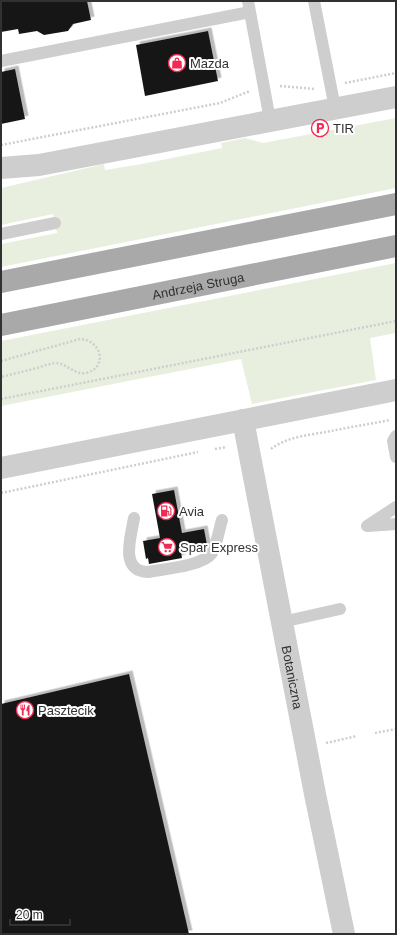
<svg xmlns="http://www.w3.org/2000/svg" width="397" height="935" font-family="Helvetica,sans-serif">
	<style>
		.green { fill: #e9efdf }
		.building { fill: #181818; filter: url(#shadow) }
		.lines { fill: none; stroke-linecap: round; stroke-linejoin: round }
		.path { stroke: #cecece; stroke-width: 2.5; stroke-dasharray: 2 2; stroke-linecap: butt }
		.service { stroke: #cecece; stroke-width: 12 }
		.minor { stroke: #cecece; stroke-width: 22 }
		.primary { stroke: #a9a9a9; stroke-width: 22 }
		.labels { text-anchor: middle; stroke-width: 4; stroke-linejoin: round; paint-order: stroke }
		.poi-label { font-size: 13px; fill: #313131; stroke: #fff; text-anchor: start }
		.street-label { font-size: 13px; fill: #313131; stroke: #fff }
	</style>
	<defs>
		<filter id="shadow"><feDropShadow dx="3.5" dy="-3.5" stdDeviation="0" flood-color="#0004"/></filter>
	</defs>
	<rect width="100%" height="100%" fill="#fff"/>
	<path class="green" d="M396,118v70l-395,79v-23l56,-11 -4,-19 -52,11v-37l103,-24 1,6 37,-6 80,-16 -1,-5 24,-5 18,5z
		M396,263v70l-26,5 6,42 -124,24 -11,-45 -240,47v-65z"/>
	<path class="building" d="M1,1h86l4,19 -18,4 -5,7 -24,4 -7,-4 -18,3 -1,-5 -17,3z
		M208,31l10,50 -73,15 -9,-51z
		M15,69l10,50 -24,5v-52z
		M174,490l8,43 22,-4 3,16v2l-26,5 1,6 -33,6 -1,-6 -2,1 -3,-18 17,-3 -8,-44z
		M129,674l60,260h-188v-230z"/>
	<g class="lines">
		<path class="path" d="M345,83l51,-10
			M280,86l35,3
			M1,145l219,-42 30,-12
			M1,361l79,-22c22,1 28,29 6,34 -12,2 -19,-10 -31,-10 -6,1 -12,3 -18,5 -12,3 -24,6 -36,9
			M1,399l395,-78
			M215,449l12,-2
			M271,449c17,-13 40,-14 60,-18 19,-4 39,-7 59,-11
			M1,493l197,-41
			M375,733l21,-4
			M326,743l31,-7"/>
		<path class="service" d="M248,1l22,119
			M314,1l21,107
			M1,61l249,-49
			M1,234l54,-11
			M396,436l-3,5 3,16
			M134,518c-3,19 -15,53 14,54 16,-3 55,-6 64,-19 5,-9 7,-23 10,-33
			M367,526l29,-19
			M368,526l28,-2
			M282,622l58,-13"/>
		<g class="minor">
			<path d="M1,168l38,-3 357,-68"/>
			<path id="s1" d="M243,420l72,374 29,140"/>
			<path d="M1,468l395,-78"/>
		</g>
		<g class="primary">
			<path d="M1,282l395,-78"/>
			<path id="s2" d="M1,325l395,-79"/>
		</g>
	</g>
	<defs>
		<g id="shop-ring" transform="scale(0.9)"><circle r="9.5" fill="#fff" stroke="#f12a54" stroke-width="1.5"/><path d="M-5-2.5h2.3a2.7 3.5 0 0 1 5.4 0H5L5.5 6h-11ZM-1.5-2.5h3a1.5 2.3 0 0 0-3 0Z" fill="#f12a54"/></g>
		<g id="parking-ring" transform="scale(0.9)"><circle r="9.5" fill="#fff" stroke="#f12a54" stroke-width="1.5"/><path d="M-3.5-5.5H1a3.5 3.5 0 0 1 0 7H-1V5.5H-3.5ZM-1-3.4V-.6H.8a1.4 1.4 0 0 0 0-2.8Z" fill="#f12a54"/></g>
		<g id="fuel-ring" transform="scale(0.9)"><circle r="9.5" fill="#fff" stroke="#f12a54" stroke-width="1.5"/><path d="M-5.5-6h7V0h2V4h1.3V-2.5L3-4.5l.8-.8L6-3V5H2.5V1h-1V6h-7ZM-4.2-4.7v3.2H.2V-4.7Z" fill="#f12a54"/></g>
		<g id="supermarket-ring" transform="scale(0.9)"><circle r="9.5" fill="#fff" stroke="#f12a54" stroke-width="1.5"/><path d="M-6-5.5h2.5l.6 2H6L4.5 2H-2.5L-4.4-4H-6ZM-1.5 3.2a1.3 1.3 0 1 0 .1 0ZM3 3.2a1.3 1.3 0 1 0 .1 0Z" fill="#f12a54"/></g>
		<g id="restaurant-ring" transform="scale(0.9)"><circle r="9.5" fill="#fff" stroke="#f12a54" stroke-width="1.5"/><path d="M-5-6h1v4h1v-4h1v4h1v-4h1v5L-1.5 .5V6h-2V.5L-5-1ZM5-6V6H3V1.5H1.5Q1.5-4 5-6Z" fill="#f12a54"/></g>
	</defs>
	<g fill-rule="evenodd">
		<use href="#shop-ring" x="177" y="63"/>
		<use href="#parking-ring" x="320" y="128"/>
		<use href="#fuel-ring" x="166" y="511"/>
		<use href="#supermarket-ring" x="167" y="547"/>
		<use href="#restaurant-ring" x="25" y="710"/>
	</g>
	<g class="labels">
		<g class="poi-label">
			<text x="190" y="68">Mazda</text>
			<text x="333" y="133">TIR</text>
			<text x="179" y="516">Avia</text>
			<text x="180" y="552">Spar Express</text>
			<text x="38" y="715">Pasztecik</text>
		</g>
		<g class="street-label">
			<text dy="5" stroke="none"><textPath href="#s2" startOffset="201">Andrzeja Struga</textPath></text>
			<text dy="5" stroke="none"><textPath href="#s1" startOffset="262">Botaniczna</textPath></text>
		</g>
	</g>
	<rect width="397" height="935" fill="none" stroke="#313131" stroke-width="4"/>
	<path d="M10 919v6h60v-6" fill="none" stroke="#313131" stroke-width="2"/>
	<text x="16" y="919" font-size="12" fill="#313131" stroke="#ffffff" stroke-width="3" paint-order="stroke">20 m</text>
</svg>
